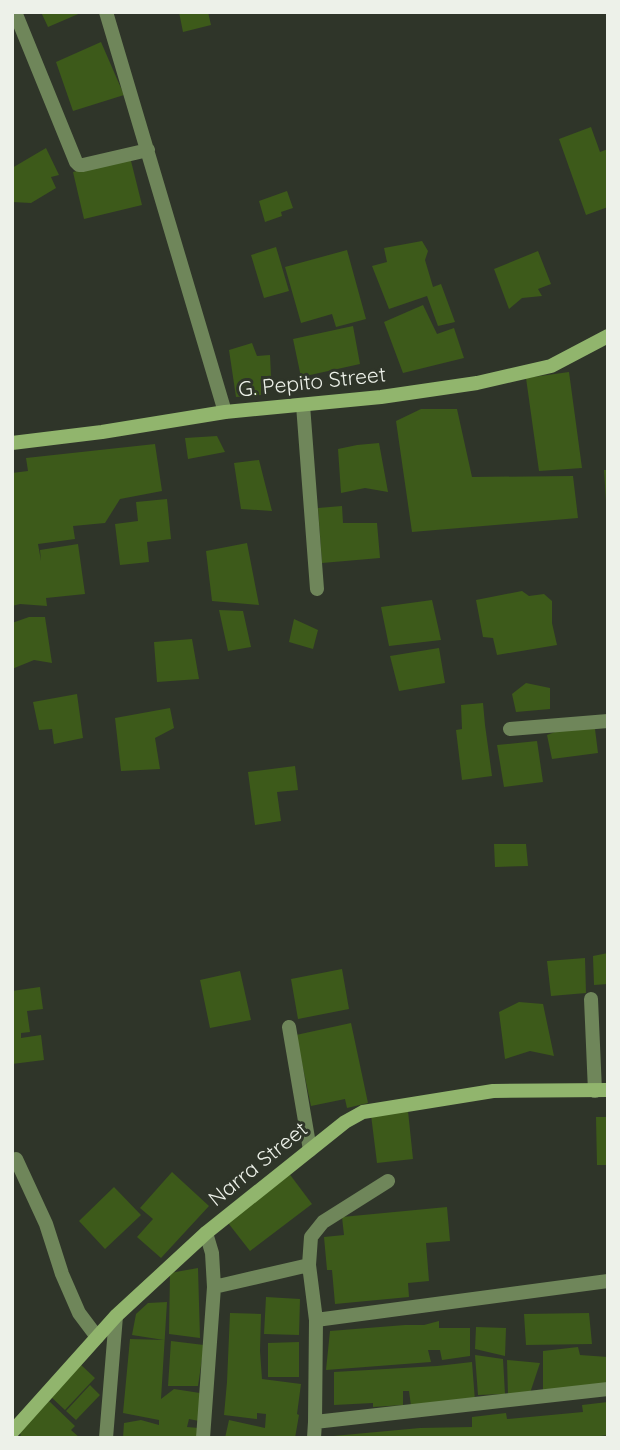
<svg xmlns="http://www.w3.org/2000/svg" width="620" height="1450" font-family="Quicksand,sans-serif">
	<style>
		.building { fill: #3d5a1a }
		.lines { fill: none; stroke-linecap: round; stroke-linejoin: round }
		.street { stroke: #6f865a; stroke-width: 14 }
		.secondary { stroke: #91b56d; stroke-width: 14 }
		.labels { text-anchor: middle; stroke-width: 6; stroke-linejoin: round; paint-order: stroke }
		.street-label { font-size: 21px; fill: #edf1e9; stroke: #2f3529 }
	</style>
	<rect width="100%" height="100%" fill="#2f3529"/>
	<path class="building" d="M41,12h42l-35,15z
		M179,12h29l3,13 -28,7z
		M101,42l23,53 -51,16 -17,-49z
		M591,127l9,25 8,-3v58l-22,8 -27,-76z
		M46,148l13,27 -8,2 5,11 -25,15 -19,-1v-34z
		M130,157l12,48 -58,14 -11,-47z
		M287,191l6,17 -12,4 1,4 -17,6 -6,-21z
		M422,241l6,10 -3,9 8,27 8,-3 14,38 -17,4 -11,-30 -38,13 -17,-43 15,-4 -3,-14z
		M276,247l13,44 -25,7 -13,-43z
		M347,250l19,69 -30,8 -4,-13 -31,9 -16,-56z
		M538,251l13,33 -13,5 4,7 -20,2 -13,11 -15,-40z
		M423,305l14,29 17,-6 10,30 -61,15 -19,-51z
		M353,326l7,38 -59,13 -8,-38z
		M252,343l5,13 13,-1 1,21h-10v19l-25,2 -7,-47z
		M569,372l13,96 -43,3 -13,-93z
		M421,409h36l15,68 101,-1 5,42 -166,14 -16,-111z
		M217,436l8,16 -37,7 -3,-21z
		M379,443l9,49 -23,-4 -24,5 -3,-44 19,-4z
		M155,444l7,47 -42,8 -15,24 -32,3 2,13 -37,5 3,17 -1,-11 38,-6 7,50 -39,4 1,8 -27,-2 -8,2v-133l16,-2 -2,-13z
		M259,460l13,51 -31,-2 -7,-46z
		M604,470h4v31h-2z
		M167,499l4,40 -24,3 2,20 -29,3 -5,-41 23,-3 -2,-19z
		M342,506l1,17h34l3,35 -58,5 -4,-55z
		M247,543l12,62 -47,-4 -6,-50z
		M522,591l7,5 15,-2 8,7v22l5,22 -60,10 -4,-17 -10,-1 -7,-37z
		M432,600l9,40 -52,6 -8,-39z
		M219,610l24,1 8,36 -23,4z
		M29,617h16l7,46 -18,-3 -22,9v-46z
		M294,619l24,11 -5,19 -24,-7z
		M192,639l7,40 -42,3 -3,-40z
		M439,648l6,35 -46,8 -9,-35z
		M526,683l24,5v21l-34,3 -4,-18z
		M77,694l6,44 -29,6 -2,-15 -13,1 -6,-28z
		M483,703l2,22 7,51 -30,4 -6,-50 6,-1 -1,-24z
		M170,708l4,20 -19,10 5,31 -39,2 -6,-53z
		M568,727l27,2 3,24 -46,6 -5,-24z
		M537,741l6,41 -39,5 -7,-42z
		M295,766l3,24 -21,2 4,29 -26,4 -7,-53z
		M494,844h32l2,22 -33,1z
		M608,953v31l-14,1 -1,-29z
		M585,958l1,35 -35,3 -4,-35z
		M342,969l7,40 -51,10 -7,-40z
		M240,971l11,49 -41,8 -10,-48z
		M40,987l3,22 -16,2 3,21 -9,1v5l20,-3 3,25 -32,4v-73z
		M519,1002l24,2 11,52 -24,-5 -25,8 -6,-47z
		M351,1023l17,80 -21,5 -2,-9 -34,7 -15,-71z
		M408,1111l5,48 -36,4 -6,-48z
		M596,1117h12v48h-11z
		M172,1172l37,34 -48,52 -24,-21 16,-18 -13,-11z
		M288,1172l24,32 -62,47 -25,-32z
		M114,1187l27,28 -36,34 -26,-28z
		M447,1207l3,34 -24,2 3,38 -21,2 1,14 -74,7 -3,-34h-5l-3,-33 20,-2 -2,-18z
		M198,1268l2,70 -31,-4 1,-61z
		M266,1297l34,2 -1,36 -35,-1z
		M167,1302l-6,97 13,-10 26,4 -1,28 -10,-2 -2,8 12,1 -1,10h-75l1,-15 17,-3 18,5v-5l-36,-7 7,-74 34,1 -32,-5 4,-21 12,-11z
		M230,1313l31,1 -1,37 2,28 -3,15 3,-15 39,5 -4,30 2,1 -4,23h-70l4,-18 36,8 1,-14 -9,-1v6l-33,-4 3,-33z
		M589,1313l3,31 -66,1 -2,-31z
		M439,1321v7h31v28l-28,4 -2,-10h-12l3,12 -105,8 4,-39 75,-6h19z
		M476,1327l30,1 -1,28 -30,-7z
		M171,1341l33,4 -6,41h-30z
		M299,1342v35h-31v-34z
		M578,1347l2,8 28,2v26l-65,9v-41z
		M475,1355l28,4 2,35 -27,1z
		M507,1360l33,3 -10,30 -22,2z
		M472,1362l3,39 -64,5 -2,-15h-6v14l-30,2v-4l-39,2v-33l103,-6z
		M80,1364l15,14 -30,32 -15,-14z
		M90,1385l10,10 -24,25 -10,-9z
		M49,1401l26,25 -4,4 9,8h-62l3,-3 -2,-2z
		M608,1402v33l-23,3h-252v-2l87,-8 52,-1v-10l34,-4 1,6 76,-7 -1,-7z"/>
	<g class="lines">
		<path class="street" d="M15,12l61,150 3,3h4l65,-15
			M106,12l119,400
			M303,405l14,184
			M510,729l98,-8
			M591,999l4,92
			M289,1027l21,123
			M16,1159l30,65 16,50 17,39 18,24
			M214,1287l95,-22
			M316,1320l292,-39
			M315,1422l293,-33
			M106,1438l10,-122
			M203,1438l11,-151 -2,-34 -6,-20
			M314,1438l1,-16 1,-102 -7,-55 2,-28 12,-15 65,-41"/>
		<path class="secondary" d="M12,443l90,-11 123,-20 156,-15 96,-14 74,-17 57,-30
			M12,1432l104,-116 90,-83 139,-111 18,-10 130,-21 115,-1"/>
	</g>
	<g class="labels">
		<g class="street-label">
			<text transform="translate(312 382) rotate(-6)" y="7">G. Pepito Street</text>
			<text transform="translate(258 1164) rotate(-39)" y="7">Narra Street</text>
		</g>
	</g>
	<rect width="620" height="1450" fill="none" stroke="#edf1e9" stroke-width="28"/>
</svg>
